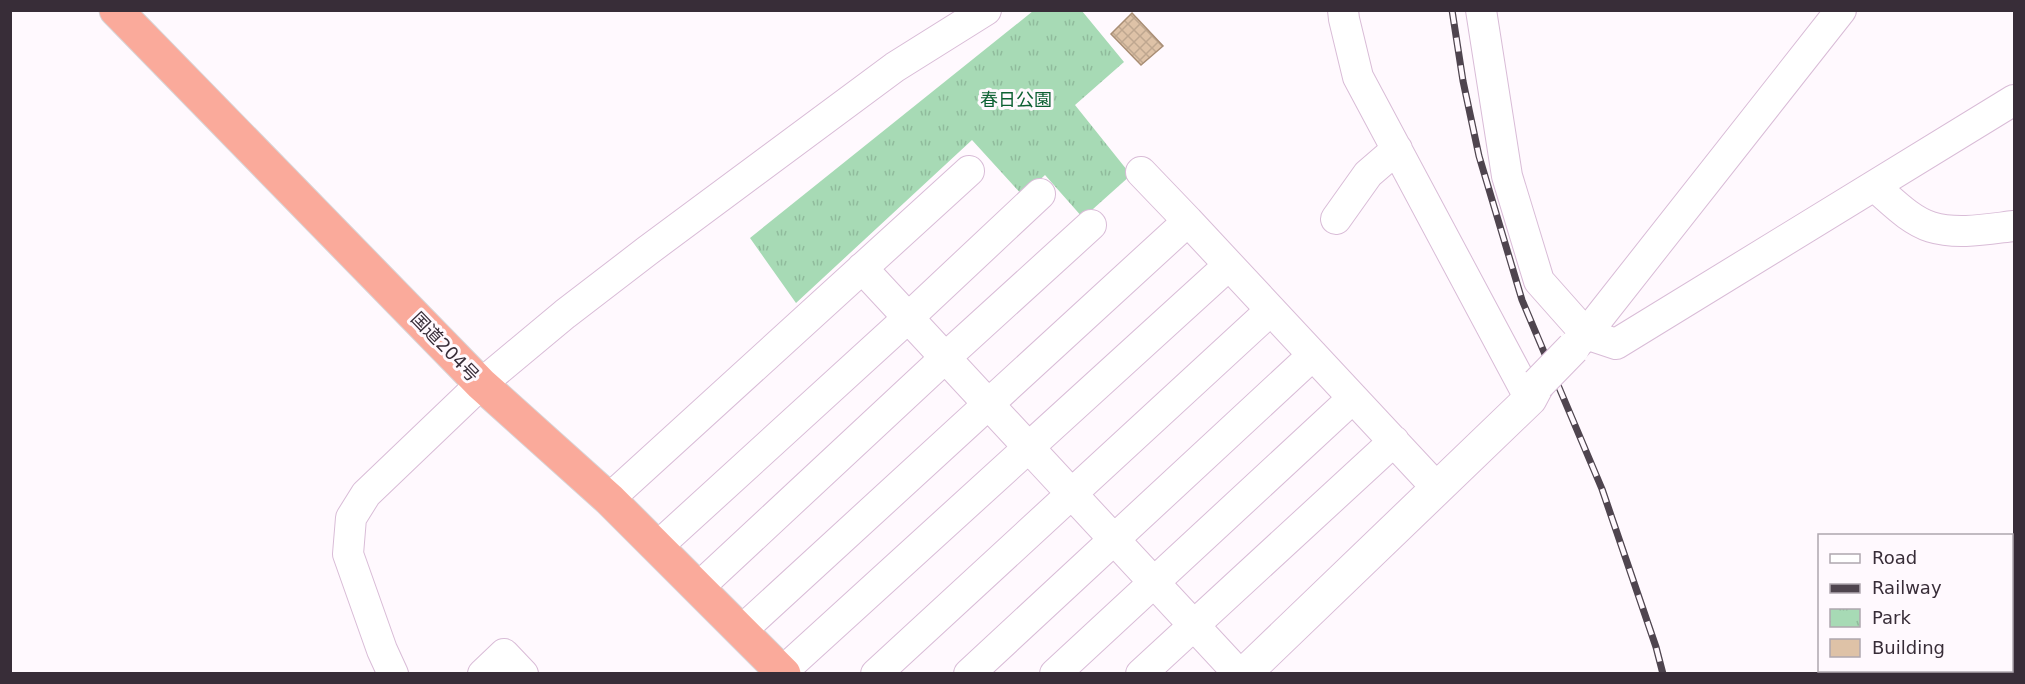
<svg xmlns="http://www.w3.org/2000/svg" width="2025" height="684" font-family="'DejaVu Sans','Noto Sans JP',sans-serif">
	<style>
		.park { fill: url(#park-tufts) }
		.lines { fill: none; stroke-linecap: round; stroke-linejoin: round }
		.river { stroke: #90c7ea; stroke-width: 52 }
		.building { fill: url(#building-cross-hatch); stroke: #a98e75; stroke-width: 1.5 }
		.minor-casing { stroke: #d9bcd7; stroke-width: 32 }
		.tertiary-casing { stroke: #d9bcd7; stroke-width: 35 }
		.trunk-casing { stroke: #d7d5d7; stroke-width: 35 }
		.minor { stroke: #fff; stroke-width: 30 }
		.tertiary { stroke: #fff; stroke-width: 33 }
		.trunk { stroke: #faaa9b; stroke-width: 33 }
		.rail-casing { stroke: #4f454f; stroke-width: 7 }
		.rail { stroke: #fff9fe; stroke-width: 4.5; stroke-dasharray: 14; stroke-linecap: butt }
		.tertiary-bridge-casing { stroke: #d9bcd7; stroke-width: 35; stroke-linecap: butt }
		.tertiary-bridge { stroke: #fff; stroke-width: 33 }
		.labels { text-anchor: middle; stroke-width: 6; stroke-linejoin: round; paint-order: stroke }
		.park-label { font-size: 18px; fill: #0c6032; stroke: #fff9fe }
		.street-label { font-size: 18px; fill: #382d38; stroke: #fff9fe }
	</style>
	<defs>
		<pattern id="park-tufts" width="24" height="20" patternUnits="userSpaceOnUse" patternTransform="scale(1.5)"><rect width="24" height="20" fill="#a7dab5"/><path d="M3 7l-1-3M5 7V3M7 7l1-3M15 17l-1-3M17 17v-4M19 17l1-3" fill="none" stroke="#90bb9c"/></pattern>
		<pattern id="building-cross-hatch" width="8" height="8" patternUnits="userSpaceOnUse" patternTransform="scale(1.5)"><rect width="8" height="8" fill="#dec2a7"/><path d="M0 0l8 8M0 8l8-8" fill="none" stroke="#bfa790"/></pattern>
	</defs>
	<rect width="100%" height="100%" fill="#fff9fe"/>
	<path class="park" d="M1033,11h49l42,51 -49,43 56,70 -48,43 -38,-43 -22,21 -51,-56 -176,163 -46,-65z"/>
	<g class="lines">
		<path class="river" d="M2012,635l2,-4
			M1978,674l2,-4"/>
	</g>
	<path class="building" d="M1132,13l31,33 -22,19 -30,-31z"/>
	<g class="lines">
		<g class="minor-casing">
			<path id="minor" d="M1343,10l1,9 14,58 172,322
				M1481,10l26,166 32,105 47,53 30,10 398,-244
				M1141,172l47,49
				M1874,186c17,14 35,34 57,41 26,8 57,2 83,-1
				M1336,219l32,-45 29,-25
				M862,268l377,406
				M1573,348l13,-14 255,-324
				M609,499l360,-328
				M657,547l252,-230 131,-123
				M698,588l248,-231 145,-132
				M741,631l447,-410 249,267
				M782,672l447,-407
				M393,674l-11,-24 -34,-96 3,-36 15,-24 115,-110 84,-70 82,-63 248,-184 91,-57
				M483,674l21,-20 19,20
				M876,674l395,-364
				M969,674l344,-319
				M1055,674l298,-276
				M1141,674l253,-233"/>
		</g>
		<g class="tertiary-casing">
			<path id="tertiary" d="M1244,674l286,-275 8,-15"/>
		</g>
		<g class="trunk-casing">
			<path id="trunk" d="M116,10l365,374 128,115 175,175"/>
		</g>
		<use href="#minor" class="minor"/>
		<use href="#tertiary" class="tertiary"/>
		<use href="#trunk" class="trunk"/>
		<g class="rail-casing">
			<path id="rail" d="M1452,10l11,71 16,75 43,144 80,189 54,158 7,27"/>
		</g>
		<use href="#rail" class="rail"/>
		<g class="tertiary-bridge-casing">
			<path id="tertiary-bridge" d="M1538,384l35,-36"/>
		</g>
		<use href="#tertiary-bridge" class="tertiary-bridge"/>
	</g>
	<g class="labels">
		<g class="park-label">
			<text x="1016" y="106">春日公園</text>
		</g>
		<g class="street-label">
			<text transform="translate(445 347) rotate(46)" y="6">国道204号</text>
		</g>
	</g>
	<rect width="2025" height="684" fill="none" stroke="#382d38" stroke-width="24"/>
	<rect x="1818" y="534" width="195" height="138" fill="#fff9fe" stroke="#afa7af" stroke-width="1.5"/>
	<rect x="1830" y="554" width="30" height="9" fill="#ffffff" stroke="#afa7af" stroke-width="1.5"/>
	<text x="1872" y="564" font-size="18" fill="#382d38">Road</text>
	<rect x="1830" y="584" width="30" height="9" fill="#4f454f" stroke="#afa7af" stroke-width="1.5"/>
	<text x="1872" y="594" font-size="18" fill="#382d38">Railway</text>
	<rect x="1830" y="609" width="30" height="18" fill="url(#park-tufts)" stroke="#afa7af" stroke-width="1.5"/>
	<text x="1872" y="624" font-size="18" fill="#382d38">Park</text>
	<rect x="1830" y="639" width="30" height="18" fill="#dec2a7" stroke="#afa7af" stroke-width="1.5"/>
	<text x="1872" y="654" font-size="18" fill="#382d38">Building</text>
</svg>
